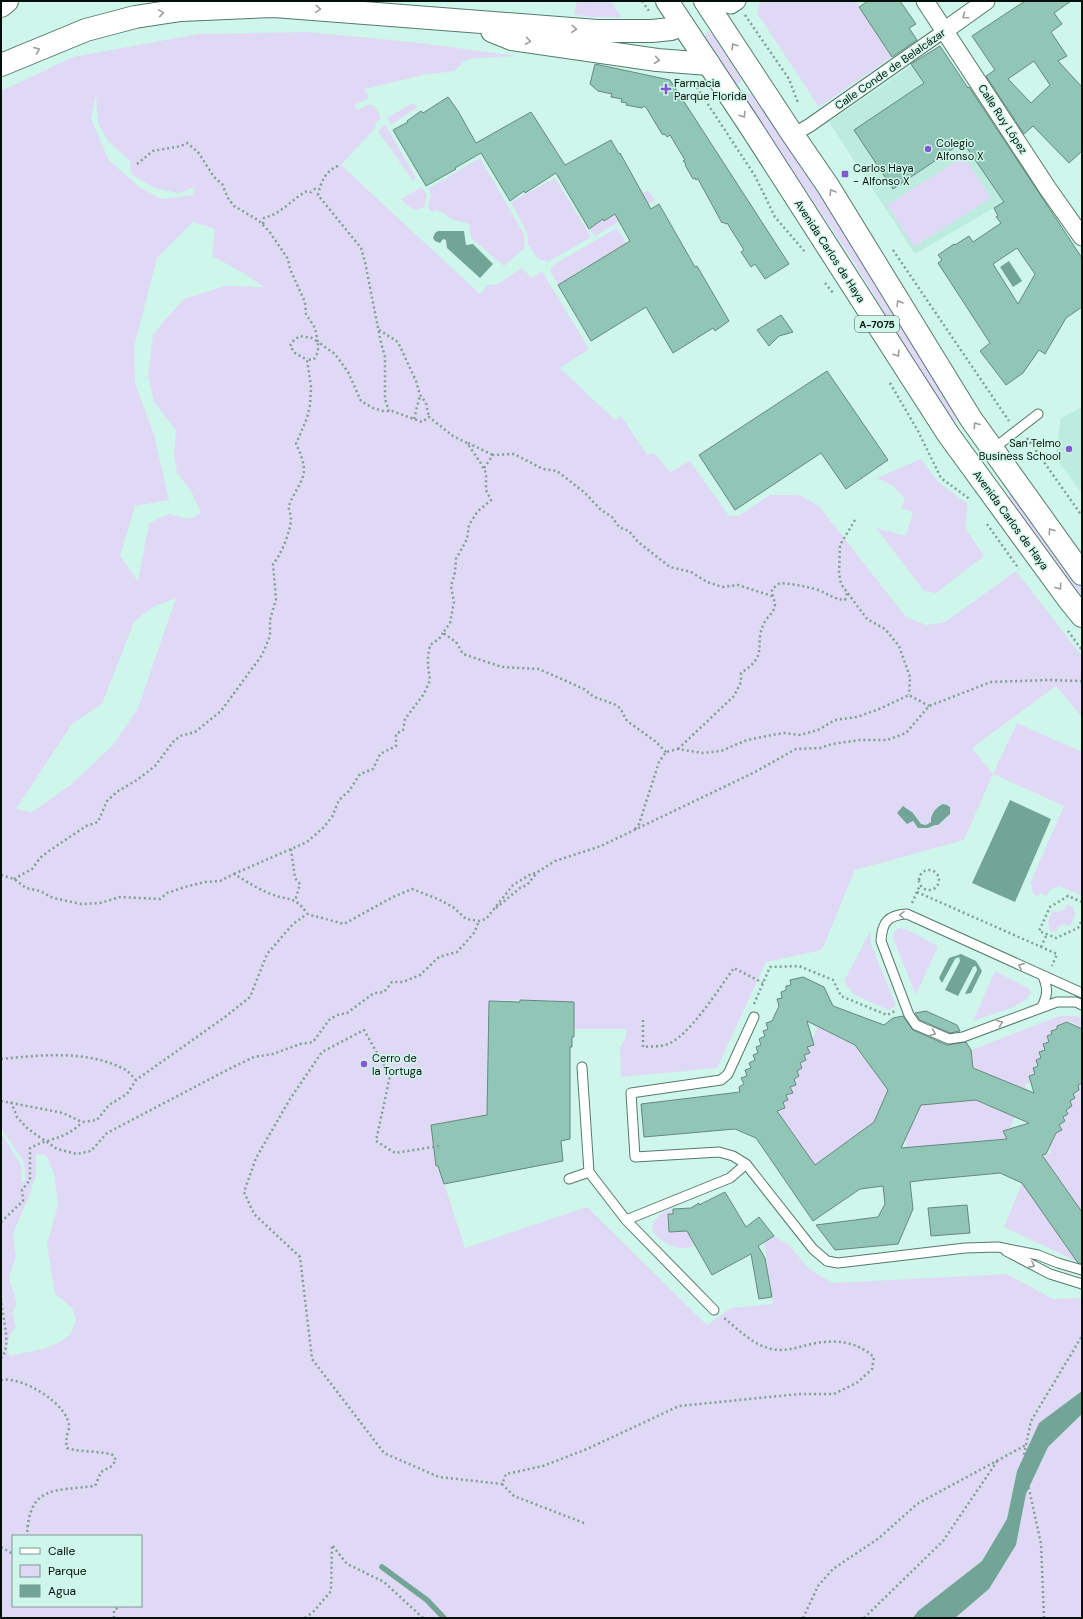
<svg xmlns="http://www.w3.org/2000/svg" width="1083" height="1619" font-family="'DM Sans',sans-serif">
	<style>
		.built { fill: #bcecdd }
		.green { fill: #e0d9f5; fill-rule: evenodd }
		.water { fill: #72a597 }
		.lines { fill: none; stroke-linecap: round; stroke-linejoin: round }
		.stream { stroke: #72a597; stroke-width: 5.5 }
		.building { fill: #91c6b6; stroke: #65897e; fill-rule: evenodd }
		.service-casing { stroke: #56796f; stroke-width: 11 }
		.pedestrian-casing { stroke: #56796f; stroke-width: 15 }
		.minor-casing { stroke: #56796f; stroke-width: 19 }
		.primary-casing { stroke: #56796f; stroke-width: 24 }
		.motorway-casing { stroke: #56796f; stroke-width: 24 }
		.path { stroke: #819e95; stroke-width: 2.5; stroke-dasharray: 2 3; stroke-linecap: butt }
		.service { stroke: #fff; stroke-width: 9 }
		.pedestrian { stroke: #fff; stroke-width: 13 }
		.minor { stroke: #fff; stroke-width: 17 }
		.primary { stroke: #fff; stroke-width: 22 }
		.motorway { stroke: #fff; stroke-width: 22 }
		.oneway { stroke: #9a9f9d }
		.poi-dot { fill: #8358d2; stroke: #cff6ea; stroke-width: 1.5 }
		.labels { text-anchor: middle; stroke-width: 3; stroke-linejoin: round; paint-order: stroke }
		.shield { fill: #cff6ea; stroke: #40544e; stroke-width: 1 }
		.shield-label { font-size: 10px; font-weight: bold; fill: #030f0b }
		.street-label { font-size: 11px; fill: #030f0b; stroke: #cff6ea }
		.poi-label { font-size: 11px; fill: #030f0b; stroke: #cff6ea; text-anchor: start }
	</style>
	<rect width="100%" height="100%" fill="#cff6ea"/>
	<path class="built" d="M940,46l93,139 -118,69 -86,-132z
		M1082,407v86l-27,-36 6,-39z"/>
	<path class="green" d="M577,1h34l10,16h-29l-18,-2z
		M763,1h93l36,56 -73,50 -62,-94 2,-9z
		M308,32l104,10 106,14 -40,2 -12,2 -12,11 -31,4 -59,14 5,7 -1,3 -10,4 -4,3 4,4 10,-5h6l7,13 -7,7 2,2 -35,38 139,129 8,-9h8l26,-17 10,10 10,-7 47,78 -29,19 55,52 6,-4 26,39 7,-2 16,19 20,-11 39,55 11,-1 30,-20h29l20,11 87,111 20,8 19,-3 71,-51 66,85v61l-26,-31 -84,62 21,26 24,-51 65,29v144l-23,-10 -9,4 -4,6 -6,-3 -2,4 -5,-3 -2,-13 33,-75 -71,-32 -29,66 -109,30 -33,80 -56,12 -49,106 -96,9 -1,-29 6,-11v-8h-52l-54,-29 -30,1 -3,114 -56,10 5,41 5,8 24,74 122,-41 120,118 24,-17 42,-4 -9,-62 10,-6 15,9 19,23 24,15 175,-9 46,25 29,-1v93l-43,32 -22,48 -10,48 -25,42 -64,50 -5,7h-912v-271l2,-11 -2,1v-204l20,32 1,17 4,-1 -2,-19 -23,-34v-1037l72,-34 125,-23zM96,94l2,29 10,18 22,20 1,13 23,14 25,5 16,-6 -2,8 -32,4 -22,-12 -30,-27 -18,-41zM193,222l22,7 -3,27 33,18 19,13 -39,-1 -41,13 -20,22 -11,14 -5,41 6,26 22,28 -2,25 3,18 14,18 10,22 -11,6 -21,-5 -20,9 -11,58 -18,-25 15,-50 34,-6 -15,-65 -19,-52 -1,-36 23,-89zM176,598l-38,110 -25,37 -41,39 -40,28 -16,-3 56,-85 30,-20 32,-82 17,-14zM940,805l8,12c-4,2 -5,5 -8,6 -12,6 -19,8 -28,-2l1,-8 8,11 5,1 5,-3v-7zM36,1154l10,1 8,19 4,31 -11,39 8,50 17,14 4,12c-2,5 -3,11 -7,15 -15,15 -40,16 -60,21 -3,-11 -1,-20 7,-29l-4,-14 5,-9 -8,-27 7,-20 -3,-24 15,-34 8,-24zM13,1536h128v70h-128z
		M707,32h4l29,45 1,5 -4,2 -4,-3 -28,-41v-4z
		M751,93l101,151 108,174 -8,4 -102,-166 -106,-159z
		M413,103l5,4 -27,18 -4,-7z
		M385,124l31,54 -3,3 -35,-50z
		M964,156l27,42 -77,49 -27,-42z
		M480,158l44,76 1,14 -21,18 -33,-28 -2,-14 -18,-5 -7,-6 -8,-3 -4,2 -4,-4 3,-13 -3,-6z
		M555,178l36,59 -43,25 -10,-3 -10,-14v-10l-17,-33z
		M422,187l5,9 -3,11c-10,7 -16,-1 -23,-8z
		M648,190l7,10 -60,36 -6,-7 12,-12 3,4z
		M617,228l14,23c-22,1 -26,3 -42,19l-2,-4 -15,9 2,3 -7,2 -9,5 -8,-15 3,-5z
		M921,459l17,23 30,22 -3,24 19,28 -48,37 -12,-2 -48,-63 30,8 7,-24 -12,-4 4,-10 -12,-12 -16,-8z
		M1008,488l74,100v15l-71,-98z
		M1067,904l6,3 2,8 -5,12 -5,-3 -7,3 -2,5 -6,-1 -2,-9 5,-12 3,2 9,-3z
		M899,928l9,2 30,16 -22,49 -23,-57 2,-7z
		M870,932l1,12 25,62 -8,4 -35,-16 -9,-13z
		M995,971l33,17 3,5c-6,14 -43,22 -58,28z
		M1060,1016h17l5,3v10l-13,-8 -12,5v3l-6,2 1,3 -5,2 2,6 -6,2 2,6 -6,2 2,6 -3,8 -5,2 2,6 -6,2 2,6 -6,2 2,6 -54,-22 -2,-18z
		M818,1026l37,19 33,45 -14,32 -59,43 -38,-54 8,-3 -2,-6 5,-2 -2,-5 6,-3 -2,-5 4,-8 5,-3 -2,-5 5,-3 -2,-5 6,-3 -2,-5 5,-2 -2,-6 6,-2 -1,-5z
		M1082,1083v129l-40,-57 10,-2 -3,-5 7,-15 5,-3 -2,-5 6,-4 -2,-4 5,-3 -2,-4 4,-9 5,-3 -2,-4 6,-4 -1,-5z
		M976,1100l39,17 -6,12 -2,10 -101,9v-11l15,-32z
		M1022,1183l58,80 -76,-36z
		M683,1208l4,2 17,29c-5,3 -11,8 -17,9 -13,1 -30,-7 -35,-19 2,-12 9,-17 21,-20v5h-5l1,18 16,-1z
		M1082,1414v204h-127l34,-29 27,-44 10,-51 22,-47z"/>
	<path class="water" d="M438,231h26l2,14 7,-1 20,20 -13,14 -33,-30 -1,-8 -3,-1 -3,4 -5,-2 -2,-3 2,-5z
		M1009,261l13,20 -9,6 -13,-20z
		M1010,800l41,19 -36,83 -43,-19z
		M943,804l4,1 3,2v7l-12,11h-3l-7,3h-10l-5,-7 -6,3 -10,-11 6,-7 10,7 8,11 5,1 5,-3c-1,-7 5,-15 12,-18z
		M961,954l15,7 6,10 -11,22 -6,1 12,-24 -1,-4 -3,1 -15,29 -13,-6 15,-29 -1,-4 -4,2 -13,24 -3,-5 10,-20z
		M1082,1391v23l-34,33 -22,47 -10,51 -27,44 -34,29h-42l5,-7 64,-50 25,-42 10,-48 22,-48z"/>
	<g class="lines">
		<path class="stream" d="M382,1567l45,33 17,18"/>
	</g>
	<path class="building" d="M868,1h32l16,23 -7,4 8,12 -25,17 -33,-50z
		M1025,1h46l-17,12 8,11 -11,8 16,24 -9,5 24,26v64l-13,12 -36,-37 -9,8 -38,-58 9,-6 -23,-34zM1034,61l16,24 -19,18 -23,-24z
		M940,46l28,42 1,-1 113,171v49l-16,11 -21,36 -6,-4 -16,23 -17,12 -26,-34 10,-8 -52,-80 4,-3 -4,-5 16,-11 1,1 14,-9 4,6 28,-19 -5,-6 2,-1 -4,-8 10,-6 -41,-60 -70,47 -39,-59 70,-47 -13,-19zM1017,248l18,26 -17,30 -25,-40z
		M595,64l75,16 119,184 -24,15 -10,-15 -4,3 -10,-15 3,-2 -17,-27 -2,1 -2,-2 -1,1 -24,-44 -2,1 -1,-2 -2,1 -8,-14 1,-1 -3,-3 2,-1 -15,-25 -3,2 -1,-2 -4,-1 -15,-25 -3,-3 -2,2 -16,-3 1,-2 -6,-1 1,-3 -11,-2 1,-3 -14,-3 -8,-7z
		M448,97l10,14 18,32 55,-31 34,53 46,-25 8,14 1,-1 31,56 8,-5 36,63 2,-1 32,55 -14,10 -2,-3 -40,25 -27,-46 -55,34 -33,-56 72,-44 -15,-27 -11,7 -1,-2 -14,10 -33,-56 -31,20 -1,-2 -14,10 -29,-48 -26,15 1,1 -30,17 -33,-56 15,-8 -1,-1 14,-10 2,2z
		M781,315l12,17 -14,4 -10,10 -12,-16z
		M827,371l61,89 -42,29 -25,-36 -86,57 -36,-55z
		M803,977l21,10 9,19 51,19 9,-7 10,-2 10,14 34,15 19,-3 5,8 2,18 61,25 -5,-17 6,-2 -2,-6 5,-2 -2,-6 5,-2 -2,-6 6,-2 -2,-6 6,-2 -2,-6 5,-2 -1,-3 6,-2v-3l10,-4 15,7v54l-4,2 1,5 -6,4 2,4 -5,3 2,5 -6,4 2,4 -5,3 2,4 -6,4 3,5 -6,3 -10,21 -4,1 40,57v52l-4,-1 -56,-80 -22,-10 -74,7 -1,-1v1l-15,2 3,27 -15,35 -63,6 -19,-25 62,-8 7,-13 -2,-18 -23,3 -47,32 -57,-83 -21,-9 -91,8 -3,-33 99,-12 -1,-5 5,-3 -3,-6 6,-2 -2,-6 6,-2 -2,-5 6,-3 -2,-5 5,-2 -2,-6 5,-2 -2,-6 6,-3 -2,-5 5,-2 -2,-6 6,-2 7,-15 -2,-7 5,-1 -1,-6 5,-2v-4l5,-1 -1,-5zM807,1021l48,24 33,45 -14,32 -59,43 -38,-54 8,-3 -2,-6 5,-2 -2,-5 7,-2 -3,-6 6,-2 -2,-6 5,-3 -2,-5 5,-3 -2,-5 6,-3 -2,-5 6,-2 -3,-6 7,-2zM976,1100l53,23 -26,8 4,8 -106,9 20,-43z
		M520,1000l54,2v35h-2v10h-2v92l-9,2 2,20 -119,23 -6,-18h-2l-5,-41 56,-10 2,-114 31,1z
		M926,1011l31,14 3,6 -10,2 -30,-13 -5,-7z
		M725,1192l21,35 13,-10 15,19 -16,10 7,12 7,39 -13,2 -8,-45 -39,21 -25,-44 -18,1 -1,-18h5v-5l18,-1 8,-5v2z
		M967,1205l3,28 -39,3 -3,-28z"/>
	<g class="lines">
		<g class="service-casing">
			<path id="service" d="M993,449l45,-35
				M1082,993l-175,-79c-19,1 -25,8 -26,27l28,74 7,10 33,14 14,-2 94,-35h19l6,3
				M1042,1007c6,-13 6,-18 1,-31
				M754,1017l-26,57 -7,6 -90,13 4,64 84,-5 14,4 13,8 67,85 14,12 11,2 127,-15 33,-1 40,8 20,8 24,7
				M582,1067l7,105 37,48
				M569,1179l20,-7
				M1006,1251l44,23 32,10
				M714,1310l-88,-90 104,-42 16,-14"/>
		</g>
		<g class="pedestrian-casing">
			<path id="pedestrian" d="M793,135l17,-10 134,-94"/>
		</g>
		<g class="minor-casing">
			<path id="minor" d="M925,1l123,188 34,48
				M719,2l12,3 6,-4
				M944,31l42,-30"/>
		</g>
		<g class="primary-casing">
			<path id="primary" d="M667,1l83,125 198,308 121,166 13,16
				M705,1l88,134 35,51 143,233 111,155"/>
		</g>
		<g class="motorway-casing">
			<path id="motorway" d="M1,6l6,-5
				M492,31l20,8 145,21 52,4
				M1,65l85,-35 49,-13 46,-7 93,-4 323,25h55l19,-2 11,-5"/>
		</g>
		<path class="path" d="M642,1l7,10
			M745,15l44,64 9,24
			M694,83l61,93 20,41 30,35
			M137,164l16,-13 28,-5 6,-3 11,9 16,25 8,7 6,14 6,8 24,14 11,11 19,28 2,10 15,33 1,12 9,14 3,14 17,12 13,18 13,29 12,7 10,3h9l30,11 7,-5 24,19 14,7 13,19 6,11v17l5,10 -14,12 -8,13 -2,14 -11,20 -1,13 -4,14 3,16 -4,21 -7,10 13,9 7,12 39,13 37,2 45,20 10,8 20,7 6,4 7,13 28,20 11,11
			M338,166c-13,5 -17,16 -20,29l43,53 4,14 16,81 4,14v42l4,12
			M263,224l1,-6c17,-4 28,-19 43,-27l4,1 4,-3h5
			M893,250l116,171
			M825,283l8,10
			M379,330l19,12 18,39 4,14 6,8 3,14
			M890,383l28,48 23,47 30,22
			M414,419l6,-24
			M1027,438l55,78
			M468,443l25,12
			M484,468l9,-13 21,-1 29,15 14,2 28,22 16,17 11,7 7,10 10,4 9,11 32,25 21,5 16,10 15,5 16,-2 34,11
			M855,520l-15,25 -1,28 2,11 26,35 18,10 14,17 11,31 -1,18
			M987,524l32,45
			M1068,631l14,19
			M678,749l56,-53 7,-14v-9c29,-19 12,-26 23,-50 3,-6 11,-11 11,-19 -1,-5 -3,-9 -3,-15l8,-6c13,1 25,3 38,7 11,4 15,9 27,10l2,-7
			M635,829l4,-5 20,-62 7,-10 12,-3 25,4 18,-2 26,-11 25,-5 12,-2 16,2 18,-5 17,-10 22,-3 22,-8 30,-14 20,11
			M291,849l4,29 5,6 -5,17
			M919 880a10 10 0 1 1 20 0a10 10 0 1 1-20 0Z
			M234,874l73,-32 16,-14 9,-11 7,-17 10,-9 11,-17 13,-5 7,-15 16,-8v-12l7,-4 2,-11 19,-25 6,-14 -2,-14v-10l2,-11 9,-6 4,-6
			M1,875l13,4 12,9 14,3 13,7 28,6 19,-1 20,-6 40,2 7,-6 18,-6 20,-5 15,-1 14,-7c12,7 24,15 37,20 16,7 23,1 35,18
			M14,879l18,-10 8,-11 9,-7 37,-25 12,-4 9,-21 11,-10 19,-11 18,-14 18,-24 7,-6 15,-4 26,-21 41,-56 8,-19v-16l6,-21 -3,-35c8,-9 18,-33 18,-46 0,-4 -3,-8 -2,-12 3,-12 16,-25 15,-38 -1,-8 -4,-16 -8,-24l11,-26 3,-13 1,-18 -4,-27 -12,-7 -5,-7 4,-6 6,-4 12,2 6,4v10l-4,7 -7,1
			M917,892l140,62 -5,12
			M1082,902l-14,-6 -18,11 -11,24 17,7 22,-10 4,-8
			M912,903l8,-18
			M496,908l24,-20 7,-3 9,-11
			M1041,947l6,-13
			M754,1004l16,-37 29,-1 34,14 8,16 46,19 8,-4
			M643,1020v27c7,-1 15,0 22,-2 22,-5 55,-58 69,-77l29,15
			M1,1059c40,-4 84,-9 121,9 6,2 10,8 14,12
			M1,1101l62,12 19,9 15,-2 12,-15 18,-11 9,-14 89,-63 25,-20 17,-43 26,-30 14,-10 37,10 49,-27 19,-8 26,10 15,8 13,12 13,2 7,-2 27,-34 18,-11 5,-1 19,-12 46,-15 154,-74 41,-23 24,-1 12,-4 28,-4h27l19,-7 23,-27 62,-24 57,-2 34,1
			M11,1102l6,15 11,12 29,20 20,5 14,-3 16,-18 122,-64 25,-12 19,-3 27,-10 13,-2 16,-22 8,-5 10,-2 27,-20 10,-1 8,-10h11l17,-7 19,-18 18,-5 17,-19 5,-12
			M439,1146l-44,7 -19,-12 14,-65 -26,-46 -42,22 -32,47 -34,59 -12,34 10,22 46,43 12,102 72,94 55,24 63,7
			M1,1222l22,-21 -1,-11 8,-10v-32c19,-10 37,-9 52,-26
			M1,1298c0,16 12,47 0,60
			M1,1380c21,-4 68,24 68,47 0,3 -2,7 -2,9 -1,4 -1,8 0,12 15,5 31,2 46,7l3,5 -4,6 -11,6 -6,14c-41,5 -66,-1 -68,50
			M584,1523l-70,-27 -12,-12 4,-10 37,-8 44,-17 92,-43 121,-12h34l24,-12 14,-13 2,-12c-18,-16 -39,-18 -63,-13 -13,3 -25,8 -39,5 -18,-3 -34,-20 -48,-31
			M1,1547l12,7
			M114,1618v-8l7,-4
			M305,1618l9,-7 17,-20 1,-46 15,19 37,18 39,36
			M803,1618l15,-32 15,-17 46,-31 38,-34 109,-59
			M864,1618l79,-77 55,-81
			M1044,1618l-3,-74 -16,-74 -1,-15 7,-34 51,-85"/>
		<use href="#service" class="service"/>
		<use href="#pedestrian" class="pedestrian"/>
		<use href="#minor" class="minor"/>
		<use href="#primary" class="primary"/>
		<use href="#motorway" class="motorway"/>
	</g>
	<defs><path id="oneway-chevron" d="M-2-3.5L2.5 0L-2 3.5" fill="none" stroke-width="1.6" stroke-linecap="round" stroke-linejoin="round"/></defs>
	<g class="oneway">
		<use href="#oneway-chevron" transform="translate(318 9) rotate(4)"/>
		<use href="#oneway-chevron" transform="translate(161 13) rotate(-9)"/>
		<use href="#oneway-chevron" transform="translate(965 16) rotate(145)"/>
		<use href="#oneway-chevron" transform="translate(574 29) rotate(5)"/>
		<use href="#oneway-chevron" transform="translate(528 41) rotate(8)"/>
		<use href="#oneway-chevron" transform="translate(734 46) rotate(-123)"/>
		<use href="#oneway-chevron" transform="translate(37 50) rotate(-23)"/>
		<use href="#oneway-chevron" transform="translate(657 60) rotate(7)"/>
		<use href="#oneway-chevron" transform="translate(743 115) rotate(57)"/>
		<use href="#oneway-chevron" transform="translate(832 192) rotate(-121)"/>
		<use href="#oneway-chevron" transform="translate(899 303) rotate(-121)"/>
		<use href="#oneway-chevron" transform="translate(897 354) rotate(57)"/>
		<use href="#oneway-chevron" transform="translate(976 425) rotate(-126)"/>
		<use href="#oneway-chevron" transform="translate(1051 531) rotate(-125)"/>
		<use href="#oneway-chevron" transform="translate(1059 587) rotate(54)"/>
		<use href="#oneway-chevron" transform="translate(902 915) rotate(-179)"/>
		<use href="#oneway-chevron" transform="translate(1021 966) rotate(-156)"/>
		<use href="#oneway-chevron" transform="translate(1000 1023) rotate(-21)"/>
		<use href="#oneway-chevron" transform="translate(933 1033) rotate(23)"/>
		<use href="#oneway-chevron" transform="translate(1032 1265) rotate(27)"/>
	</g>
	<g class="poi-dot">
		<path d="M664 83h4v4h4v4h-4v4h-4v-4h-4v-4h4z"/>
		<circle cx="928" cy="149" r="4"/>
		<rect x="841" y="170" width="8" height="8" rx="2"/>
		<circle cx="1069" cy="449" r="4"/>
		<circle cx="364" cy="1064" r="4"/>
	</g>
	<g class="labels">
		<rect class="shield" x="855" y="316" width="44" height="16" rx="3"/>
		<g class="shield-label">
			<text x="877" y="328">A-7075</text>
		</g>
		<g class="street-label">
			<text transform="translate(890 69) rotate(-35)" y="4">Calle Conde de Belalcázar</text>
			<text transform="translate(1003 119) rotate(57)" y="4">Calle Ruy López</text>
			<text transform="translate(830 251) rotate(57)" y="4">Avenida Carlos de Haya</text>
			<text transform="translate(1011 520) rotate(54)" y="4">Avenida Carlos de Haya</text>
		</g>
		<g class="poi-label">
			<text x="674" y="87">Farmacia<tspan x="674" dy="13">Parque Florida</tspan></text>
			<text x="936" y="147">Colegio<tspan x="936" dy="13">Alfonso X</tspan></text>
			<text x="853" y="172">Carlos Haya<tspan x="853" dy="13">- Alfonso X</tspan></text>
			<text x="1061" y="447" text-anchor="end">San Telmo<tspan x="1061" dy="13">Business School</tspan></text>
			<text x="372" y="1062">Cerro de<tspan x="372" dy="13">la Tortuga</tspan></text>
		</g>
	</g>
	<rect width="1083" height="1619" fill="none" stroke="#030f0b" stroke-width="4"/>
	<rect x="12" y="1535" width="130" height="72" fill="#cff6ea" stroke="#7d9a91"/>
	<rect x="20" y="1548" width="20" height="6" fill="#ffffff" stroke="#7d9a91"/>
	<text x="48" y="1555" font-size="12" fill="#030f0b">Calle</text>
	<rect x="20" y="1565" width="20" height="12" fill="#e0d9f5" stroke="#7d9a91"/>
	<text x="48" y="1575" font-size="12" fill="#030f0b">Parque</text>
	<rect x="20" y="1585" width="20" height="12" fill="#72a597" stroke="#7d9a91"/>
	<text x="48" y="1595" font-size="12" fill="#030f0b">Agua</text>
</svg>
